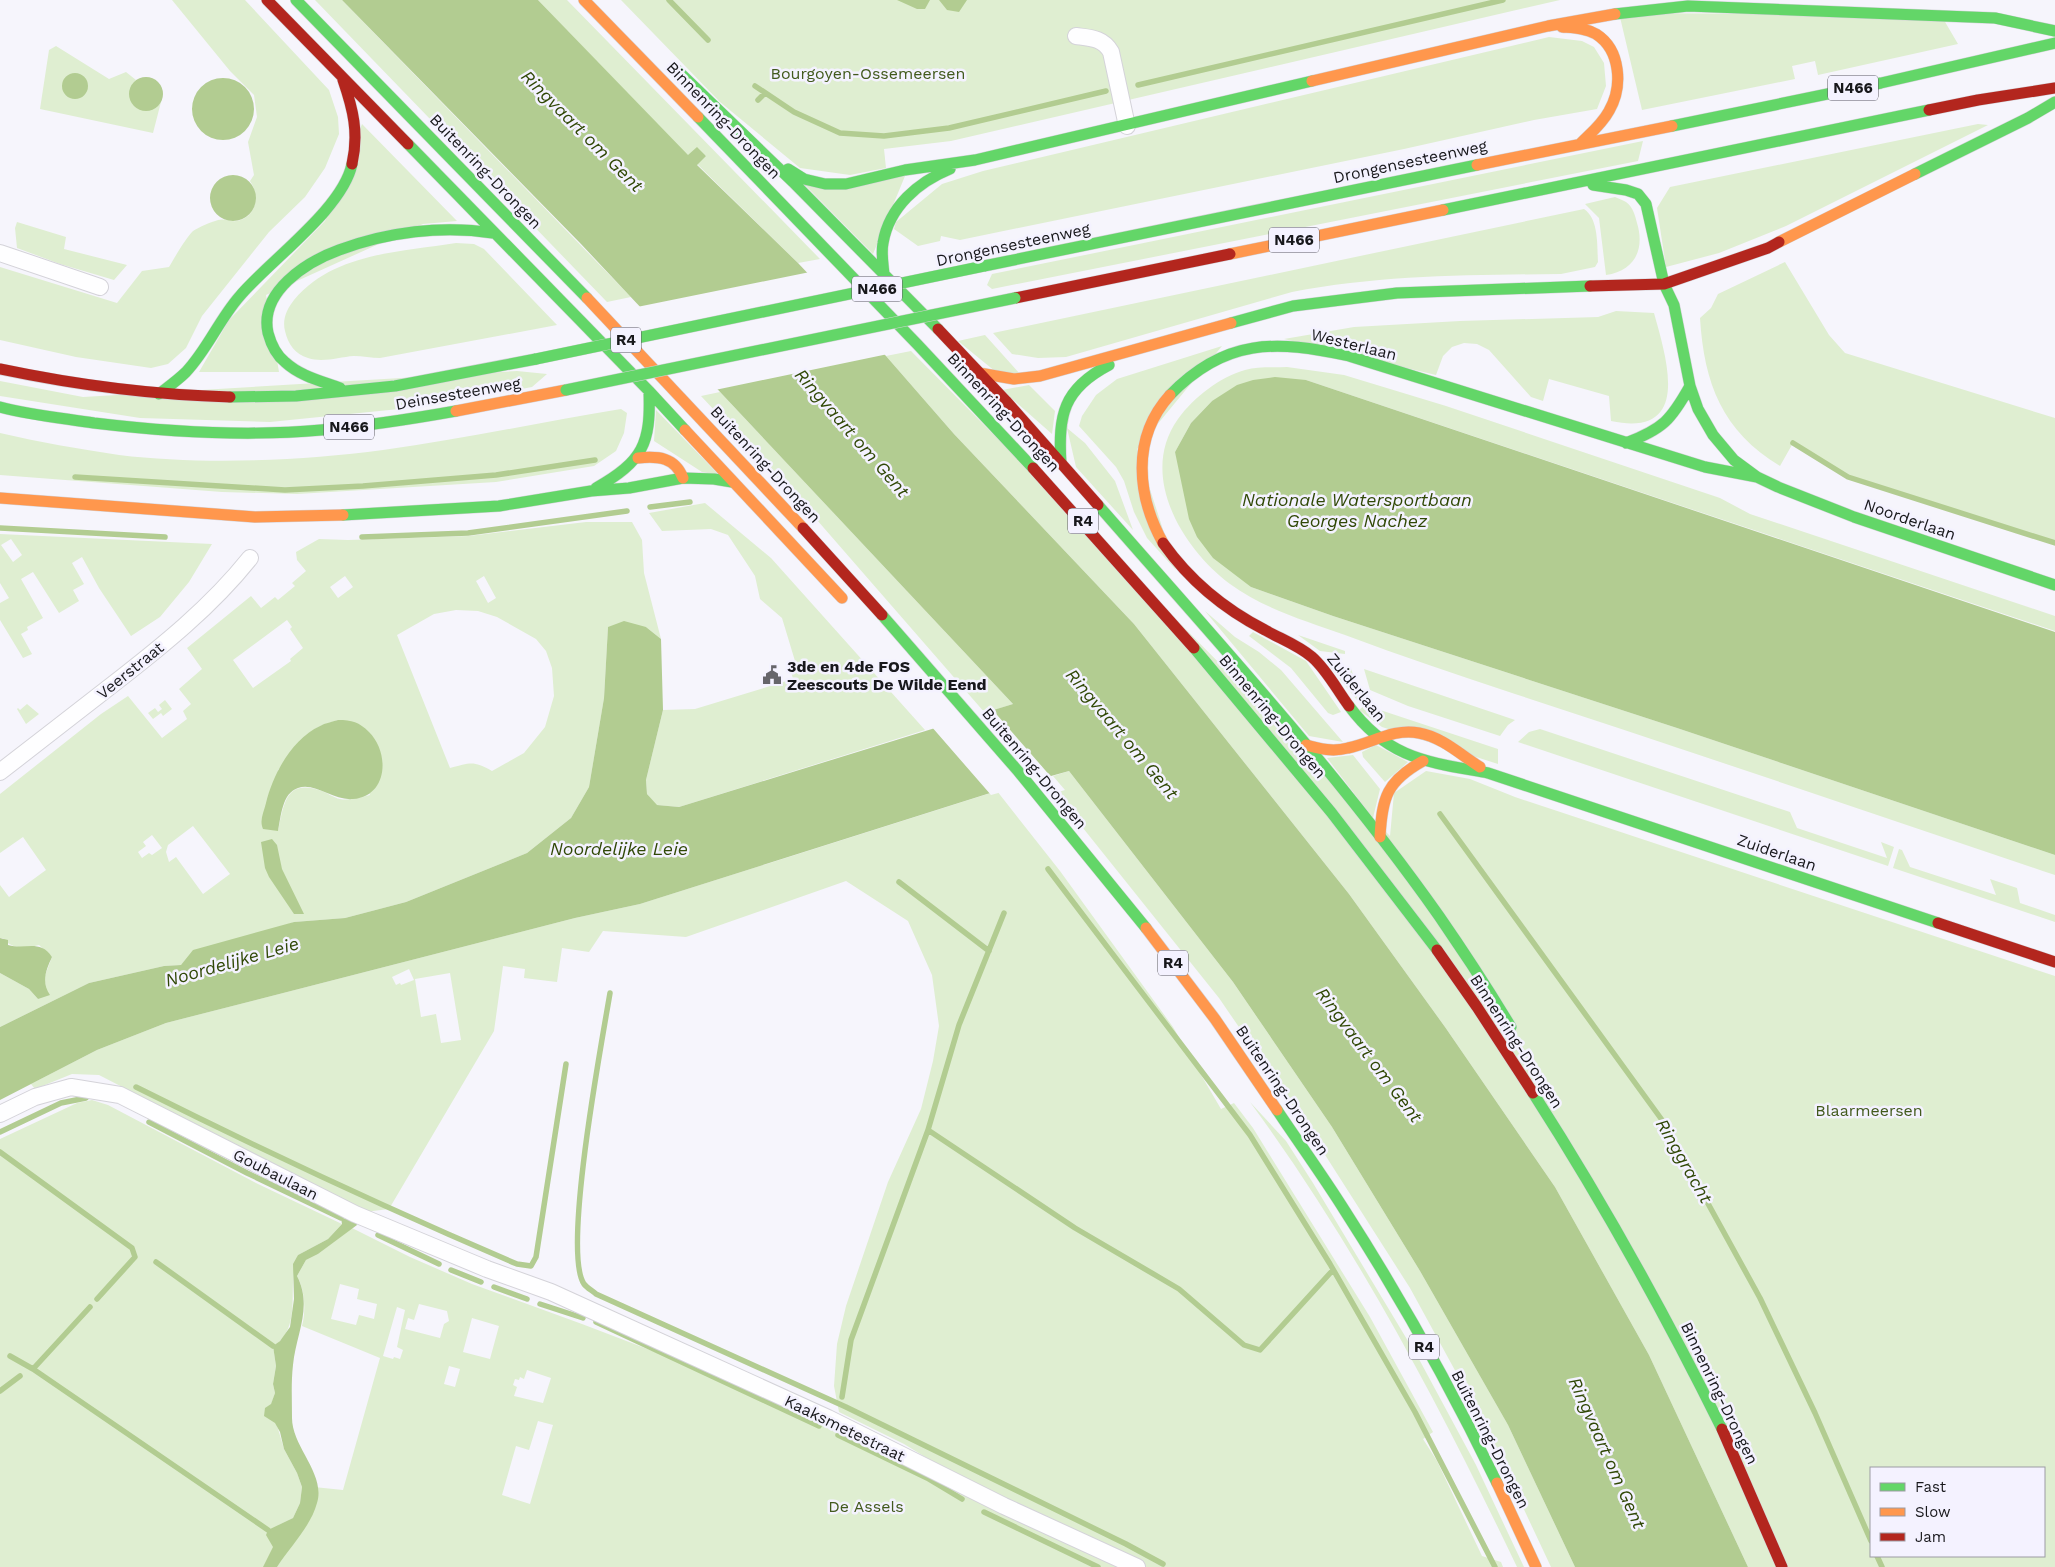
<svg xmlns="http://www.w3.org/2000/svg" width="2055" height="1567" font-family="'Work Sans',sans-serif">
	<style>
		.green { fill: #dfeed1; fill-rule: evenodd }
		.water { fill: #b2cc91 }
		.pier { fill: #f6f5fc }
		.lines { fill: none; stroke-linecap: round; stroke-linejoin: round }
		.stream { stroke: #b2cc91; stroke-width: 5.5 }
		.street-casing { stroke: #d4d3d9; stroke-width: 18 }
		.fast-casing { stroke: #d4d3d9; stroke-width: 12 }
		.slow-casing { stroke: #d4d3d9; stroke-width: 12 }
		.jam-casing { stroke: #d4d3d9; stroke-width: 12 }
		.street { stroke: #fefeff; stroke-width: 16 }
		.fast { stroke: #63d668; stroke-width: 11 }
		.slow { stroke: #ff974d; stroke-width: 11 }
		.jam { stroke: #b3261e; stroke-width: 11 }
		.fast-bridge-casing { stroke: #d2d1d5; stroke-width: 12; stroke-linecap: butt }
		.fast-bridge { stroke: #63d668; stroke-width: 11 }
		.labels { text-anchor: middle; stroke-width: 5; stroke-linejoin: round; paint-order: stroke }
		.shield { fill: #f4f2ff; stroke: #5a5960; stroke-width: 1 }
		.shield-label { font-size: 15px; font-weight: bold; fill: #18181c }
		.park-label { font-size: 16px; fill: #425a1d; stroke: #f4f2ff }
		.street-label { font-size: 16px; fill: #18181c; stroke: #f4f2ff }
		.poi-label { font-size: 16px; font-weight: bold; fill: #18181c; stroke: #f4f2ff; text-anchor: start }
		.water-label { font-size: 18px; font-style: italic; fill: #304806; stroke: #f4f2ff }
	</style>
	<rect width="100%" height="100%" fill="#f6f5fc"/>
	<path class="green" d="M172,0h73l84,90 9,27 1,17 -14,34 -20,29 -36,35 -67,84 -16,32 -18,16 -17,4 -75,-11 -76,-17v-73l117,36 25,-32 27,-4c6,-10 16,-28 24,-36 6,-4 18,-9 25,-11 6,-2 13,2 19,1 20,-4 23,-26 13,-40l4,-6 -6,-33 9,-25 -3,-22 -24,-24z
		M315,0h27l289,297 -24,5z
		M538,0h29l253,259 -22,4 -101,-99 9,-9 -18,1z
		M621,0h939l-609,141 -67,8 2,19 -36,7 -50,-7 -80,-66z
		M1619,13l322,2 17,29 -140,31 -3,-14 -23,5 3,13 -153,31z
		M1549,37l33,4 12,6 10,16 2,23 -9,23 -63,11 -130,29 -444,91 -19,-4 -1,5 -22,5 -24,-17 2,-7 46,-38 41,-13z
		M56,46l53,33 17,-7 10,8c-18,19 7,43 25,22l-8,31 -113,-24 9,-59z
		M362,124l95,97 -34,3 -157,71 13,77h-80l30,-52 96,-99z
		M1978,124l10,1 -202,101 -67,27 -53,14 -9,-59 13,-21z
		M1643,141l-5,20 -646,128 -5,-4 5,-11z
		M905,176l-32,78 -68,-69z
		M1615,197c4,2 8,3 11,5 7,5 9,13 11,21 8,26 -2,48 -31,52l-7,-57 -14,-14z
		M1584,209c15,10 13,37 14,53l-3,5 -34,7c-91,1 -180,1 -269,18l-226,65 -28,1 -26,-4 -19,-21z
		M17,222l49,15 -2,12 63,16 -13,15 -54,-16 -43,-16 -2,-20z
		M456,243l18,1 10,5 73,76 -177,33c-8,0 -18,-2 -26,-2 -15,1 -31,7 -46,2 -13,-4 -20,-14 -23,-27 -3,-12 2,-22 9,-31 39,-47 106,-48 162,-57z
		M1785,262l44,73 16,18 210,65v126l-207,-67 -55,-34 -13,23c-58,-35 -76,-83 -80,-148l11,-10 7,-14z
		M1616,311l38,2c13,47 38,125 -43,108l-2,-25 -60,-17 -6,22 -12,-4 -42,-47 -12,-6 -13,-1 -12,4 -9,9 -7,19 -152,-36 70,-12 106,-6 138,-4z
		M985,335l35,39 -24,-2 -38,-31z
		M1222,346l-85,103 39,121 -29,-32 -13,-26 -10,-31 -8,-14 -37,-41 3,-10 14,-21 21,-16z
		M911,351l479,485 4,-43 32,-22 44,8 45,18 540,179v591h-307l-99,-212 -94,-168 -110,-160 -96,-133 -215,-270 -180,-190 -68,-78zM1871,1468h173v88h-173z
		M1287,367l57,8 102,31 274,92 30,16 305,102v15l-749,-251 -94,21 -21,22 -16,29 76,135 82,29 344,112 378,127v20c-180,-61 -360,-122 -540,-181 -57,-19 -114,-38 -170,-59 -39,-14 -81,-26 -115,-51 -48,-36 -92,-109 -52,-165 16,-22 42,-42 67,-49 13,-4 29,-2 42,-3z
		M517,371l30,3 -15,13 -103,19 -159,16 -130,-4 -140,-22v-15l83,16z
		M1029,385l26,26 -3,23 -50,-44z
		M720,392l293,312 -28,9 -168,-193 -116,-124z
		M621,409l6,4 -3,20 -8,18 -22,15 -98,16 -199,12 -75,-2 -222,-17v-42c39,9 79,16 119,22 83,10 181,6 264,-5 80,-11 159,-28 238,-41z
		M656,410l63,65 -17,-3 -48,-31z
		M1067,428l18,15 30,38 18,49 -57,-63z
		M705,503l66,55 154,172 -246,77 -23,-2 -9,-11 -1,-14 17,-70 32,-1 98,-30 -4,-16 6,-2 -13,-43 -22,-19 -5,-23 -27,-41 -17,-6 -49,2 -13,-18z
		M586,522h46l10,18 2,33 17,66 -15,-12h-38l-4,71 -15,89 -18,31 -44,35 -121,49 -61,16 -51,4 -113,43 -17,1 -75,17 -89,44v-54l29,16 9,10 8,-11 -2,-10 8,-21 -13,-12c-14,3 -27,5 -36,-7h-3v-53l9,12 37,-27 -23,-33 -23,16v-59l101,-80 27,-18 34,42 25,-19 -4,-8 8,-7 -12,-15 23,-20 -15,-21 64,-52 10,12 14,-11 3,3 17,-14 -3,-3 14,-12 -9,-11 -1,-8 23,-13 29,1 121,-4zM345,576l8,11 -15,11 -8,-11zM484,576l12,22 -8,5 -12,-22zM456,610l22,1 19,6 39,22 10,12 6,17 2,28 -9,31 -21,26 -32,18c-19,-11 -22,-8 -42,-3l-53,-133 37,-21zM287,620l5,7 -2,2 13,19 -13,11 1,2 -38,27 -20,-28zM338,720l32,75c-10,2 -20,6 -30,4 -6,-1 -12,-6 -18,-8 -36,-13 -38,12 -44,40v-61l28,-35 14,-9zM193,826l37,48 -27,20 -27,-37 -7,5 -3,-10 2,-7zM152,835l10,13 -10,7 -3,-2 -7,5 -4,-6 8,-6 -3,-4z
		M0,534l212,10 -23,38 -29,35 -29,19 -32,-48 -17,-31 -10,6 12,21 -11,6 6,11 -20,12 -26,-41 -12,7 22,39 -16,9 1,3 -7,4 11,20 -9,4 -23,-38v-17l9,-5 -9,-15zM11,539l11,16 -9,7 -12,-17z
		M1205,611l30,26 24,15 22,18 62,72 -34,-6z
		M1253,632l53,29 35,51 -8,3 -5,-2 -37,-45 -42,-32z
		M1298,635l47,16v3l-25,-3z
		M1329,666l22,2 7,24 -1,8z
		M1364,669l151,51 -7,5 -8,11 -92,-30 -38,-16z
		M165,700l7,9 -9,7 -2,-3 -8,6 -5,-6 7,-5 3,4 4,-3 -3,-4z
		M27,704l12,10 -13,10 -9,-15 1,-1 2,2z
		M1365,705l133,44v15l-116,-37 -23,-17z
		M1540,729l250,83 7,16 90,30 -6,-16 13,5 -6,19 -370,-124 11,-10z
		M1376,745l32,17 -23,20 -22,-25 -1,-5z
		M1353,755l27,34 -7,29 -46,-60z
		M1069,771l164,211 99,145 88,144 88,154 67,142h-24l-70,-149 -71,-130 -104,-163 -87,-127 -164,-205 10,-3 -12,-14z
		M997,791l63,80 113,156 48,82 13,-6 19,25 117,189 63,115 -10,7 14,22 45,95 19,6 2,5h-1503v-428l77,-36 15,-3 16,5 150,79 84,40 -14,15 -30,16c-2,8 -5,18 -5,27 -1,22 3,51 -20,64l3,20 -3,18 2,9 -4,12 13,44 13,24 5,14 -2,16 -7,15 -14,7 15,12 20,-50 29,3 37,-132 -78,-32c4,-15 3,-36 -5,-50l9,-16 12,-6 34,-26 58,29 62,27 110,40 246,94 169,83 -93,-57 -65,-32 -5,-26 3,-42 9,-38 42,-124 33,-73 12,-48 6,-35 -7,-51 -24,-54 -62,-40 -160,56 -83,-6 -14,21 -27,-4 -5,34 -33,-4 1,-9 -22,-3 -9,65 -105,178 -24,3 -266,-137 -27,-1 -37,15 -4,-5 66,-34 69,-27 409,-105 65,-14zM409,969l5,11 -13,5 -1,-2 -4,2 -4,-8zM450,973l11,67 -20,3 -5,-29 -15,3 -6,-38zM340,1284l19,5 -2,10 20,5 -3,15 -15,-4 -3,10 -25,-6zM419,1304l28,7 2,10 -5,3 -4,14 -35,-9 3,-11 6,2zM397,1307l8,3 -8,37 6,3 -3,9 -6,-2 -1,2 -10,-3zM472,1318l27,8 -9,33 -27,-7zM449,1366l11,3 -5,18 -11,-3zM527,1370l24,8 -8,25 -29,-7 3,-9 -4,-2 2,-6 4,1 1,-3 4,2zM538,1421l15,4 -23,79 -28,-9 14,-49 13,4z
		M1899,849l3,1 8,17 86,28 -6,-16 27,9 3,15 35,12v7l-162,-54z
		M1250,1102l36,39 27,42 107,178 56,104 48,102h-7c-77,-161 -161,-321 -267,-465z"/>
	<path class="water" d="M342,0h196l150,155 9,-8 9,9 -9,9 101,98 88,93 68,78 180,190 215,270 96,133 110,160 94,168 99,212h-173l-67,-142 -88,-154 -88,-144 -99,-145 -164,-211 -82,23 -347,110 -65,14 -409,105 -69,27 -97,50v-73l89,-44 75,-17 17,-1 12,-15 101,-28 51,-4 61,-16 121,-49 44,-35 18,-31 15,-89 4,-71 16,-6 22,6 15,12 2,71 -17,70 1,14 10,11 22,2 334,-103 -432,-460z
		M897,0h33l-5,9h-8z
		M939,0h28l-8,12 -12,-2z
		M62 86a13 13 0 1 1 26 0a13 13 0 1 1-26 0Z
		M129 94a17 17 0 1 1 34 0a17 17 0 1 1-34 0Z
		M192 109a31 31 0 1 1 62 0a31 31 0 1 1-62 0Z
		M210 198a23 23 0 1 1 46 0a23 23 0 1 1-46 0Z
		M1275,377l31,3 749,252v223l-378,-127 -344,-112 -82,-29 -38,-29 -16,-21 -8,-18 -14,-67 16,-29 21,-22 25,-16 16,-5z
		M338,720c14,0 21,2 31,12 21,21 19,64 -16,67 -19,2 -38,-17 -55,-11 -16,5 -17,29 -20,43l-15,-2c-4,-9 1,-17 3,-26 7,-29 26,-64 54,-77 5,-3 12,-4 18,-6z
		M272,839l5,6 5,24 22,45h-10l-25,-37 -4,-9 -4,-26z
		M0,938l8,2v5c18,5 32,-6 44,12 -6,13 -11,25 -2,38l-12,4 -9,-10 -29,-16z
		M341,1218l14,2 2,5 -39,29 -12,6 -9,16c16,31 -1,58 -4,89 -2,17 -1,36 -1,53 0,29 34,56 25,85 -6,23 -27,44 -40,64h-14l10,-20 -7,-12 2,-5 25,-12 7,-15 2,-16 -5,-14 -13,-24 -4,-17 -5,-9 -11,-7 1,-8 6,-4 4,-11 -2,-9 3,-18 -3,-20 7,-5 10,-14 4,-28 -1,-35 5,-9 30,-16 14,-15z"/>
	<path class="pier" d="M810,272l78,82 -173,36 -78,-83z
		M991,708l61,70 -61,17 -60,-69z"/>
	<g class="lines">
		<path class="stream" d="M669,0l39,40
			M1138,85l365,-85
			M755,86l39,26 46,21 44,3 65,-8 157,-37
			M758,100l7,-7
			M1793,443l55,34 207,66
			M75,477l210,13 78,-4 133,-11 99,-15
			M650,507l40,-5
			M0,528l165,9
			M362,537l106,-4 159,-22
			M1440,814l222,306 98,178 55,115 56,128
			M1048,869l202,266 80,129 85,148 80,155
			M899,882l90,69
			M1004,913l-45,112 -31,105 147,98 104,61 65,56 16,5 73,-80
			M610,993c-8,48 -48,259 -26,291 3,4 9,7 12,10l250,113 280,137 37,20
			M136,1087c126,63 252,122 381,177l14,2 5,-9 30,-193
			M149,1122l98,51 94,45
			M0,1132l61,-29 25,-5
			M0,1152l132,96 3,9 -38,42
			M378,1235l61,29
			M156,1262l117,84
			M451,1270l30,12
			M494,1287l33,12
			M540,1304l43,14
			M90,1307l-57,62 235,161
			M596,1322l223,104
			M10,1356l23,13
			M0,1391l20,-15
			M842,1397l9,-57 77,-210
			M838,1435l89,43 35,21
			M984,1512l114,55
			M1877,1556l5,11"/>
		<g class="street-casing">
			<path id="street" d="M1076,36c15,2 27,2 35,16l16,74
				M0,253l100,34
				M0,772c37,-29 75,-58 112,-87 49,-38 99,-78 138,-127
				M0,1114l35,-17 36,-10 49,8 235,119 132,55 64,23 277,126 176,88 133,61"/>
		</g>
		<g class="fast-casing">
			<path id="fast" d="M296,0l291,298
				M1615,14l73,-8 307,12 60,13
				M677,70l116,112 145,147
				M698,117l219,227 116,124
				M1672,126l209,-43 174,-40
				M408,144l241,247 36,39
				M788,169l16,10 21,5h21l59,-14 70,-10 337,-79
				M1915,174l113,-56 27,-16
				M1593,185l33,5 12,4 8,10 18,80
				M1443,210l486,-100
				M984,266l493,-101
				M884,274c-1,-10 -3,-21 -1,-31 6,-36 35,-61 67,-74
				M1664,284l10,21 16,81 8,23 15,26 21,25 23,17 21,10 76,30 201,68
				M1231,323l62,-17 104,-13 193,-7
				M340,388c-19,-7 -40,-12 -55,-26 -9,-7 -14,-18 -17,-29 -9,-41 38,-71 71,-83 48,-18 103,-25 154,-17
				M159,394c9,-7 19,-14 27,-22 21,-22 33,-52 53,-75 30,-36 104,-88 113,-133
				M1170,395c55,-57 106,-55 179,-39l356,111 52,10
				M230,397l66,-1 99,-10 141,-27
				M0,407c31,8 62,11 94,16 75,9 151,14 227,7 45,-4 90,-11 135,-19
				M1626,443c37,-14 45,-23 64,-57
				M1061,464c-3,-49 2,-75 48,-99
				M596,488c47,-27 55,-44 53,-97
				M1098,505c116,133 239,266 341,411 25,36 49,73 72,111
				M343,515l156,-9 92,-15 38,-3 54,-10 31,1 18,3
				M882,615l136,156 128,157
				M1194,648l137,164 106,138
				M1349,706c39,53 79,56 139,67l450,150
				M1533,1093c70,109 132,221 189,336
				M1277,1110c22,33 46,66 68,101 56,87 107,179 152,272"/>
		</g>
		<g class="slow-casing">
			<path id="slow" d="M584,0l114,117
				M1562,27c12,1 23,1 34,7 25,16 27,53 13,77 -7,13 -18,22 -28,32
				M1312,81l236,-55 67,-12
				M1477,165l195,-39
				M1779,242l136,-68
				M1230,254l213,-44
				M587,298l216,230
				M979,373l35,6 26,-3 191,-53
				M456,411l110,-21
				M685,430l157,168
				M638,458c20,-2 37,-1 45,20
				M0,498l255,19 88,-2
				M1163,543c-26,-47 -32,-105 7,-148
				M1306,745c14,4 27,7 42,3 25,-5 45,-20 71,-15 23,4 42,22 61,34
				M1380,837c2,-40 7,-56 43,-76
				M1146,928l69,91 62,91
				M1497,1483l39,84"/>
		</g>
		<g class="jam-casing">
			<path id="jam" d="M267,0l141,144
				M343,80c10,29 16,53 9,84
				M1929,110l49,-10 77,-12
				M1590,286l74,-2 104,-36 11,-6
				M1015,298l215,-44
				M938,329l68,72 92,104
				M0,369c76,16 152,26 230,28
				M1033,468l161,180
				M803,528l79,87
				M1163,543c27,38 61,66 102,87 16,9 33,15 47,27 15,13 25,33 37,49
				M1938,923l117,39
				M1437,950l40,57 56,86
				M1722,1429l60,138"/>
		</g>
		<use href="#street" class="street"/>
		<use href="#fast" class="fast"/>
		<use href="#slow" class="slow"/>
		<use href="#jam" class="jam"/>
		<g class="fast-bridge-casing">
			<path id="fast-bridge" d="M536,359l448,-93
				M566,390l449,-92"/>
		</g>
		<use href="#fast-bridge" class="fast-bridge"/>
	</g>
	<defs>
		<g id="civic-bare" transform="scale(1.5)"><path d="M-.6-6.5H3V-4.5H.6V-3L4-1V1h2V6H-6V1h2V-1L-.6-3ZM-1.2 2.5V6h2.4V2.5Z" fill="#66656a" stroke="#f4f2ff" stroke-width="2.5" paint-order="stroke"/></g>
	</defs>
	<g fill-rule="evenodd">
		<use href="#civic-bare" x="772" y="675"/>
	</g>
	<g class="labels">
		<g class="shield">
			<rect x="1828" y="75.5" width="50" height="25" rx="4"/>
			<rect x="1269" y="227.5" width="50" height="25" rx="4"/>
			<rect x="852" y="276.5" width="50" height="25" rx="4"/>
			<rect x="611" y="327.5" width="30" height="25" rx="4"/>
			<rect x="324" y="414.5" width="50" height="25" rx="4"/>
			<rect x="1068" y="508.5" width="30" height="25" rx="4"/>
			<rect x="1158" y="950.5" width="30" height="25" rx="4"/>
			<rect x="1409" y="1334.5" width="30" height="25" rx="4"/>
		</g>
		<g class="shield-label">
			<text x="1853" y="93">N466</text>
			<text x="1294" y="245">N466</text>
			<text x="877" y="294">N466</text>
			<text x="626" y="345">R4</text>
			<text x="349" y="432">N466</text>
			<text x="1083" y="526">R4</text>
			<text x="1173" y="968">R4</text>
			<text x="1424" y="1352">R4</text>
		</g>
		<g class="park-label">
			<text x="868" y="79">Bourgoyen-Ossemeersen</text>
			<text x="1869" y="1116">Blaarmeersen</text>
			<text x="866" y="1512">De Assels</text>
		</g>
		<g class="street-label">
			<text transform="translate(724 120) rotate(46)" y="6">Binnenring-Drongen</text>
			<text transform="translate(1410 161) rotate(-12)" y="6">Drongensesteenweg</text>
			<text transform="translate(486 171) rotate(46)" y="6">Buitenring-Drongen</text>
			<text transform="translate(1013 244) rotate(-12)" y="6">Drongensesteenweg</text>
			<text transform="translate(1354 344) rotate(14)" y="6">Westerlaan</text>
			<text transform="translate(458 393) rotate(-10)" y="6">Deinsesteenweg</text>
			<text transform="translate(1004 412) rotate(47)" y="6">Binnenring-Drongen</text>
			<text transform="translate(766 464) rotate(47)" y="6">Buitenring-Drongen</text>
			<text transform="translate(1910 519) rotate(19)" y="6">Noorderlaan</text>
			<text transform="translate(130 670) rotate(-39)" y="6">Veerstraat</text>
			<text transform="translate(1357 687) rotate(51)" y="6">Zuiderlaan</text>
			<text transform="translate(1273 716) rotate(50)" y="6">Binnenring-Drongen</text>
			<text transform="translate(1035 768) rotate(50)" y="6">Buitenring-Drongen</text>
			<text transform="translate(1777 852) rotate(19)" y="6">Zuiderlaan</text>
			<text transform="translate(1517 1041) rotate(57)" y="6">Binnenring-Drongen</text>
			<text transform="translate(1283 1090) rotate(56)" y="6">Buitenring-Drongen</text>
			<text transform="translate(276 1174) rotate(27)" y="6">Goubaulaan</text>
			<text transform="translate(1720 1393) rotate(64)" y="6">Binnenring-Drongen</text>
			<text transform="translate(845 1428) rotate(26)" y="6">Kaaksmetestraat</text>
			<text transform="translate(1491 1439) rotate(63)" y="6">Buitenring-Drongen</text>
		</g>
		<g class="poi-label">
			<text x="787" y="672">3de en 4de FOS<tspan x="787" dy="18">Zeescouts De Wilde Eend</tspan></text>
		</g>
		<g class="water-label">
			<text transform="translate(582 131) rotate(45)" y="6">Ringvaart om Gent</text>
			<text transform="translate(852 433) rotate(49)" y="6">Ringvaart om Gent</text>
			<text x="1357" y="506">Nationale Watersportbaan<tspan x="1357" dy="21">Georges Nachez</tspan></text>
			<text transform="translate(1122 734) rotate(50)" y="6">Ringvaart om Gent</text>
			<text x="619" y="855">Noordelijke Leie</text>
			<text transform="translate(232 962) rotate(-16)" y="6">Noordelijke Leie</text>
			<text transform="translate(1369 1055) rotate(53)" y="6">Ringvaart om Gent</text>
			<text transform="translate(1684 1161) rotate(60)" y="6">Ringgracht</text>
			<text transform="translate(1607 1453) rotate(66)" y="6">Ringvaart om Gent</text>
		</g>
	</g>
	<rect x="1870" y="1467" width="175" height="90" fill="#f4f2ff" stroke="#9c9ba4"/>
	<rect x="1880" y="1483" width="25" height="8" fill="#63d668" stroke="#9c9ba4"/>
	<text x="1915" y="1492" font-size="15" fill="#18181c">Fast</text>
	<rect x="1880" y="1508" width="25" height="8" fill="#ff974d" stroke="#9c9ba4"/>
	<text x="1915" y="1517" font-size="15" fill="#18181c">Slow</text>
	<rect x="1880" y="1533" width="25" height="8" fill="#b3261e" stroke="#9c9ba4"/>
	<text x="1915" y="1542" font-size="15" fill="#18181c">Jam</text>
</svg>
